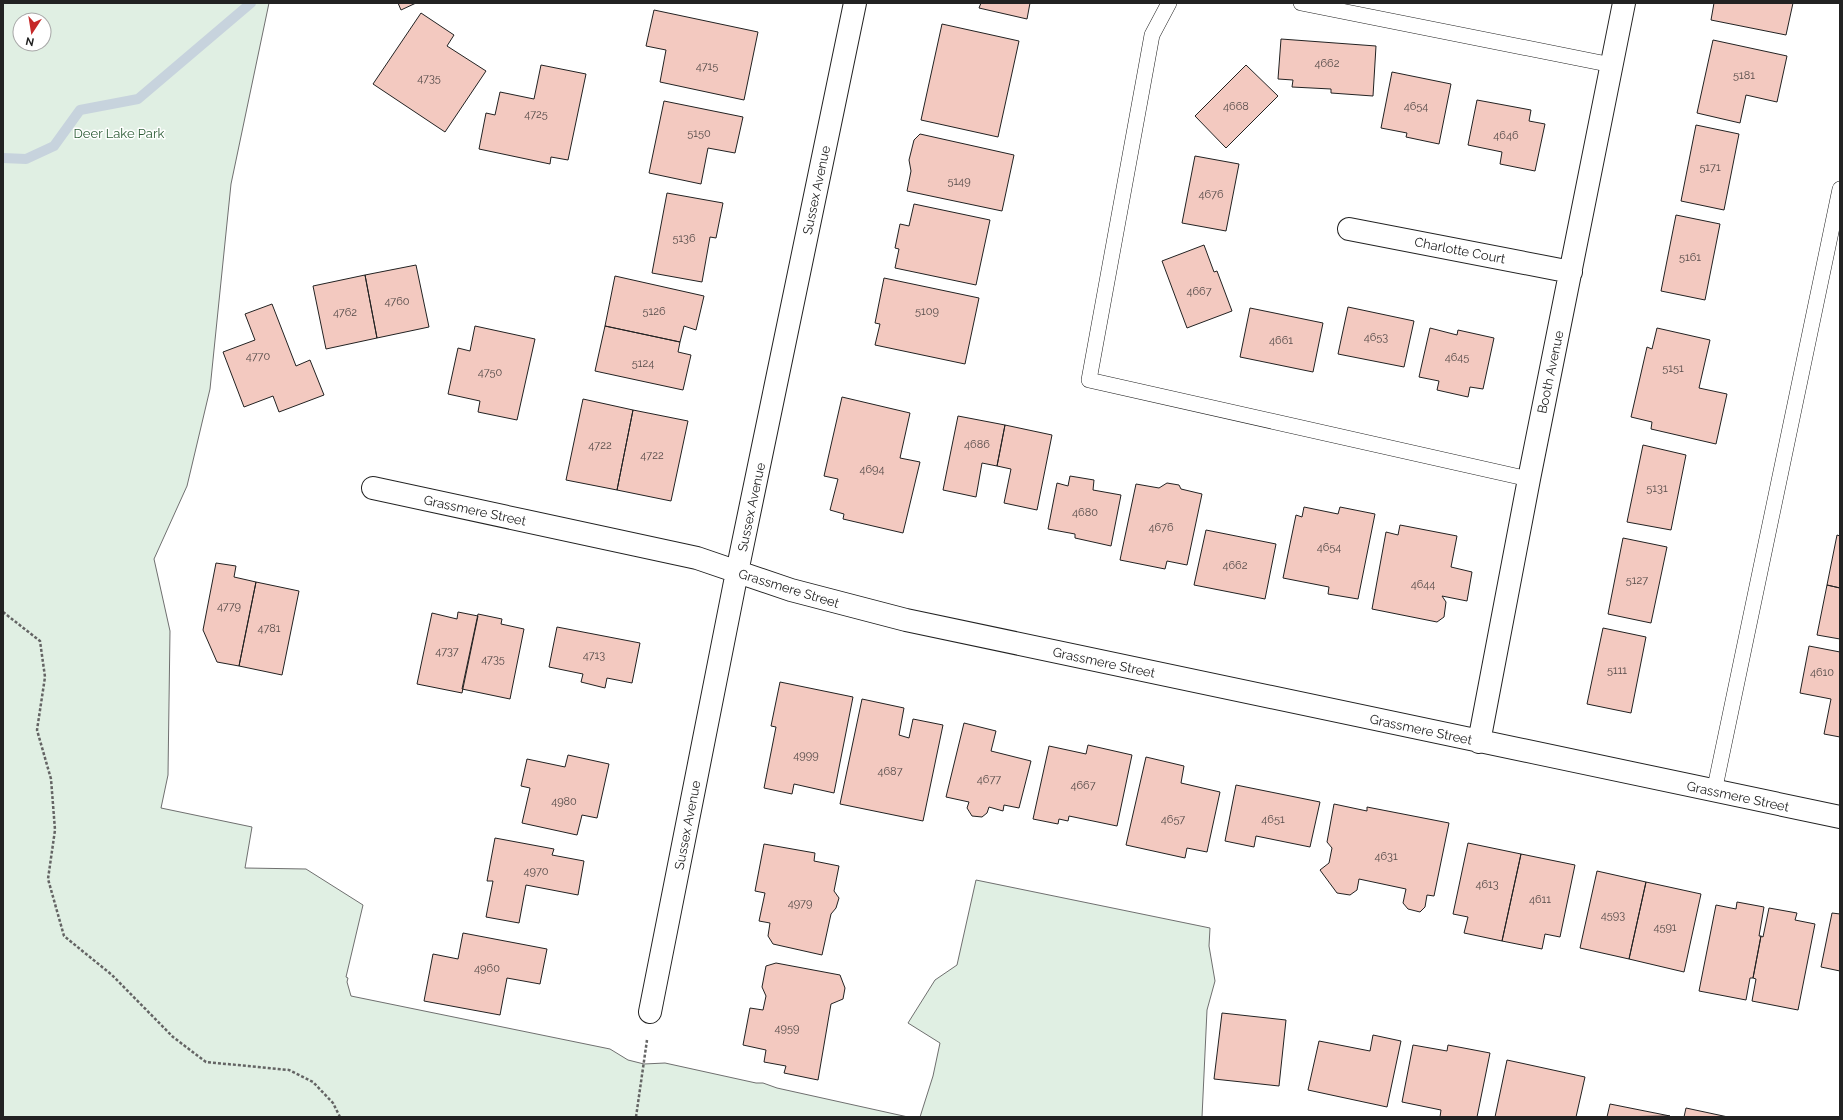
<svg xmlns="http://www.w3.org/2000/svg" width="1843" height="1120" font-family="Raleway,sans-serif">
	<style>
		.green { fill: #e0efe3; stroke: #6f6f6f; fill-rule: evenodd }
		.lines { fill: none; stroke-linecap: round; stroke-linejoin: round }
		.stream { stroke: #c7d3dd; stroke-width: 10 }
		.building { fill: #f3c9c0; stroke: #222 }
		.lane-casing { stroke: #222; stroke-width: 16 }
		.street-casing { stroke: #222; stroke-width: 24 }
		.path { stroke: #646464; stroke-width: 2.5; stroke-dasharray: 3 2; stroke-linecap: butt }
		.lane { stroke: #fff; stroke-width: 15 }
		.street { stroke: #fff; stroke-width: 22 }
		.labels { text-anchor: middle; stroke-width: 3; stroke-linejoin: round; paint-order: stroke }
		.number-label { font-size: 11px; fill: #564c4a }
		.park-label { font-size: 13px; fill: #2f5e38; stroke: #fff }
		.street-label { font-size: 13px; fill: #222; stroke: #fff }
	</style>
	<rect width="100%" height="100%" fill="#fff"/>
	<path class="green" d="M3,3h266l-38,181 -21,205 -23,97 -33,73 16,72 -2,144 -7,33 91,19 -7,41 61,1 57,36 -17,72 2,1 -1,4 4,14 259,53 18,11 16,4 21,-1 91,20h7l14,5 131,29h-905zM20,20h24v24h-24z
		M976,880l234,48 -1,18 6,35 -8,29 -5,107h-282l13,-41 7,-33 -32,-20 27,-43 22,-15z"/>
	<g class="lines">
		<path class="stream" d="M3,158l23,1 28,-13 26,-36 58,-11 113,-96"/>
	</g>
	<path class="building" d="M398,3h18l-15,7z
		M981,3h49l-3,16 -48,-11z
		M1714,3h79l-7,32 -75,-15z
		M654,10l104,22 -14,68 -84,-18 6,-32 -20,-4z
		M421,13l33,22 -7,11 39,25 -41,61 -72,-48z
		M942,24l77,17 -21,96 -77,-17z
		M1281,39l95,7 -3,50 -42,-3v-4l-39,-2 1,-7 -15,-1z
		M1713,40l74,16 -10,46 -31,-7 -6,28 -43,-10z
		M541,65l45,9 -18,86 -17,-3 -1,7 -71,-15 7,-36 9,2 5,-23 34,7z
		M1246,65l32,31 -52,52 -31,-32z
		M1392,72l59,12 -12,60 -33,-7 1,-4 -26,-5z
		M1477,100l54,10 -2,11 16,3 -10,47 -35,-7 2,-12 -34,-7z
		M664,101l79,16 -8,36 -27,-5 -7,36 -52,-11z
		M1696,125l43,9 -15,76 -43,-9z
		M920,134l94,21 -12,56 -95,-20 4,-20 -2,-11 5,-20z
		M1195,156l44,8 -13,67 -44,-8z
		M667,193l56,10 -7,35 -6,-1 -8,45 -50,-9z
		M914,204l76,16 -14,65 -81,-17 4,-19 -4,-1 5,-24 9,2z
		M1676,215l44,9 -15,76 -44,-9z
		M1204,245l10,27 3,-1 15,40 -45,17 -25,-67z
		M416,265l13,62 -52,11 -12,-63z
		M365,275l12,63 -51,11 -13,-63z
		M615,276l89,20 -8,34 -12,-4 -4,16 -75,-16z
		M884,278l95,20 -14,66 -90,-19 5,-21 -5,-1z
		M272,304l24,62 14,-6 14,35 -45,17 -6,-16 -29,11 -21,-55 32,-12 -10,-26z
		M1348,307l66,14 -10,46 -66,-13z
		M1250,308l73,15 -10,49 -73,-15z
		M475,326l60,13 -18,81 -39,-8 2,-11 -32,-7 10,-46 12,3z
		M605,326l75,16 -2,10 13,3 -8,35 -88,-19z
		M1430,328l27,7 1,-5 36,8 -11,51 -13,-2 -2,10 -31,-7 2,-9 -20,-4z
		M1657,328l53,12 -11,48 28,6 -11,50 -65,-15 1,-7 -21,-5 16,-70 5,2z
		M842,397l68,16 -10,45 20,4 -17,71 -60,-14 1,-5 -14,-4 8,-31 -14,-3z
		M583,399l50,11 -16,80 -51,-10z
		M633,410l55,11 -17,80 -54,-11z
		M958,416l47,9 -8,41 -15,-3 -6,34 -33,-7z
		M1005,425l47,10 -15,75 -33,-7 7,-34 -14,-3z
		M1643,445l43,10 -15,75 -44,-8z
		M1070,476l24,4 -1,10 28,5 -10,51 -36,-8v-4l-27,-5 9,-46 11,3z
		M1167,483l12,2 2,4 21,5 -15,71 -20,-4 -2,8 -45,-9 16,-76 23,4z
		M1304,507l34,7 2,-7 35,7 -17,85 -30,-5 1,-7 -46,-9 13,-63 6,2z
		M1400,525l57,11 -6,31 21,5 -5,29 -25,-5 4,6 -2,15 -7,5 -65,-13 14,-77 12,3z
		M1206,530l70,14 -11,55 -71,-14z
		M1837,535l3,1v52l-13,-3z
		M1623,538l44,9 -16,76 -43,-9z
		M216,563l20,3 -2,11 22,5 -17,84 -22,-4 -14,-32z
		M256,582l43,9 -17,84 -43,-9z
		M1827,585l13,3v51l-23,-4z
		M458,612l20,4 -16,77 -45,-9 15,-71 25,6z
		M478,614l24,5 -1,5 23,5 -14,70 -48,-10z
		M557,627l83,16 -8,40 -25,-5 -2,10 -24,-6 2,-8 -34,-7z
		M1603,628l43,9 -15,76 -44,-9z
		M1809,646l31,6v85l-16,-3 7,-35 -31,-6z
		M780,682l73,15 -19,96 -40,-9 -2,10 -28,-6 12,-61 -5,-1z
		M862,699l42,9 -5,27 10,3 4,-19 30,6 -20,96 -83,-17z
		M964,723l32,8 -5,20 40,10 -12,47 -15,-3 -1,6 -14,-4 -2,6 -5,4 -10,-1 -5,-8 2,-6 -23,-5z
		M1088,745l44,10 -15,71 -48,-10 -1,5 -9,-2 -1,5 -25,-5 16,-73 37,8z
		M568,755l41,9 -12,54 -15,-3 -5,20 -55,-12 8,-35 -9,-2 6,-27 38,8z
		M1146,757l38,9 -3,17 39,9 -13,60 -20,-4 -2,10 -59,-13z
		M1236,785l84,17 -10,45 -54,-11 -2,11 -29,-6z
		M1334,804l33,7v-4l82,16 -15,73 -7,-1 -2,12 -5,5 -12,-3 -5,-6 3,-14 -47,-10 -2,11 -7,5 -13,-2 -17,-23 9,-7 3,-15 -5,-6z
		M495,838l59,11 -2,6 32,6 -6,34 -52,-10 -7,38 -33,-6 7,-36h-6z
		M1468,843l53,11 -19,87 -38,-8 4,-16 -15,-3z
		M764,844l51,9 -1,8 25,5 -5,25 5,7 -3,10 -5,6 -9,41 -49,-11 -5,-8 2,-13 -11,-2 6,-28 -10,-2z
		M1521,854l54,11 -15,72 -15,-3 -3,15 -40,-8z
		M1597,871l49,11 -17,77 -49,-11z
		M1646,882l55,12 -17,78 -55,-13z
		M1737,902l27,5 -5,29h2l-8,42h-3l-4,22 -47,-9 17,-86 20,4z
		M1769,908l28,5 -2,7 20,4 -17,86 -46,-9 4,-22 -3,-1 8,-42 2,1z
		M1832,913l8,1v57l-19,-4z
		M463,933l84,16 -7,35 -33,-6 -7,37 -76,-14 9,-47 25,5z
		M776,963l64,12 5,13 -2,11 -12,5 -13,76 -34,-7 2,-7 -22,-4 2,-12 -23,-5 7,-37 13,2 3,-14 -4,-9 4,-21z
		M1222,1013l64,7 -7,66 -65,-7z
		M1373,1035l28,6 -14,66 -79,-17 11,-49 51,10z
		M1413,1045l34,6 1,-6 42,8 -13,64h-37l1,-7 -39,-8z
		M1507,1060l78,17 -9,40h-81z
		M1610,1104l60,12 -63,1z
		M1686,1108l42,9h-44z"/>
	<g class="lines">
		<g class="lane-casing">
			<path id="lane" d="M1169,3l-17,32 -63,345 440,99
				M1301,3l311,62
				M1714,792l126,-603"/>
		</g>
		<g class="street-casing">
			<path id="street" d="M1349,229l222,43
				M373,488l324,70 94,32 115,30 934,197
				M1479,742l50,-263 95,-476
				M650,1012l87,-440 118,-569"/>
		</g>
		<path class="path" d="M3,612l37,29 5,36 -8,53 14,49 4,51 -7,49 16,57 48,39 61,62 33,25 83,8 24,12 20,21 7,14
			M636,1117l11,-77"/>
		<use href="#lane" class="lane"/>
		<use href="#street" class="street"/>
	</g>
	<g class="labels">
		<g class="number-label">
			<text x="1327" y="67">4662</text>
			<text x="707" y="70">4715</text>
			<text x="1744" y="79">5181</text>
			<text x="429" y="82">4735</text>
			<text x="1236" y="110">4668</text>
			<text x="1416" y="110">4654</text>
			<text x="536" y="118">4725</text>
			<text x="699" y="137">5150</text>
			<text x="1506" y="139">4646</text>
			<text x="1710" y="171">5171</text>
			<text x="959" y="185">5149</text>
			<text x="1211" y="198">4676</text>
			<text x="684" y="242">5136</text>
			<text x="1690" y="261">5161</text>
			<text x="1199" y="295">4667</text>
			<text x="397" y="305">4760</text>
			<text x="654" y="315">5126</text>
			<text x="927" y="315">5109</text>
			<text x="345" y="316">4762</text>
			<text x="1376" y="341">4653</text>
			<text x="1281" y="344">4661</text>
			<text x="258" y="360">4770</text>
			<text x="1457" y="361">4645</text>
			<text x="643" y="367">5124</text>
			<text x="1673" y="372">5151</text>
			<text x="490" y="376">4750</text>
			<text x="977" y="448">4686</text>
			<text x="600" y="449">4722</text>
			<text x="652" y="459">4722</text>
			<text x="872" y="473">4694</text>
			<text x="1657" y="492">5131</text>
			<text x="1085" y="516">4680</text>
			<text x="1161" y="531">4676</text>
			<text x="1329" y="551">4654</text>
			<text x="1235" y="569">4662</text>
			<text x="1637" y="584">5127</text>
			<text x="1423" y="588">4644</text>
			<text x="229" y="610">4779</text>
			<text x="269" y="632">4781</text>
			<text x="447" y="655">4737</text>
			<text x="594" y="659">4713</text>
			<text x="493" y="663">4735</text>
			<text x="1617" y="674">5111</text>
			<text x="1822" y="676">4610</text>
			<text x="806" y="759">4999</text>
			<text x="890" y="775">4687</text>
			<text x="989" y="783">4677</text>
			<text x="1083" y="789">4667</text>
			<text x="564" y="805">4980</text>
			<text x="1173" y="823">4657</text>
			<text x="1273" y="823">4651</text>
			<text x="1386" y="860">4631</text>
			<text x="536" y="875">4970</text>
			<text x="1487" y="888">4613</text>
			<text x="1540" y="903">4611</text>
			<text x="800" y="907">4979</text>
			<text x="1613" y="919">4593</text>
			<text x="1665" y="931">4591</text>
			<text x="487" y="972">4960</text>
			<text x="787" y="1032">4959</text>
		</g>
		<g class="park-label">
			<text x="119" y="138">Deer Lake Park</text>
		</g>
		<g class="street-label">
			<text transform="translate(816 190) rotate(-78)" y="5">Sussex Avenue</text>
			<text transform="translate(1460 250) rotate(11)" y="5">Charlotte Court</text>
			<text transform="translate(1550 372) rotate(-78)" y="5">Booth Avenue</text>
			<text transform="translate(751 507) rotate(-78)" y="5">Sussex Avenue</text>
			<text transform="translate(475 510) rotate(12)" y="5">Grassmere Street</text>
			<text transform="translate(789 588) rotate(17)" y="5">Grassmere Street</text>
			<text transform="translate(1104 662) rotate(12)" y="5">Grassmere Street</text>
			<text transform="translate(1421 729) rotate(12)" y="5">Grassmere Street</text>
			<text transform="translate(1738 796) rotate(12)" y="5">Grassmere Street</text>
			<text transform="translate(687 825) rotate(-79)" y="5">Sussex Avenue</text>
		</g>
	</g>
	<rect width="1843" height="1120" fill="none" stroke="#222222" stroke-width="8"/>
	<g transform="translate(32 32) rotate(192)"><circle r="19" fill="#ffffff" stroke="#a7a7a7"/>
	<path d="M0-3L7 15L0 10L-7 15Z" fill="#c62828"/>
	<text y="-6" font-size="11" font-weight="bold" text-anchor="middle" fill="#222222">N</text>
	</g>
</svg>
